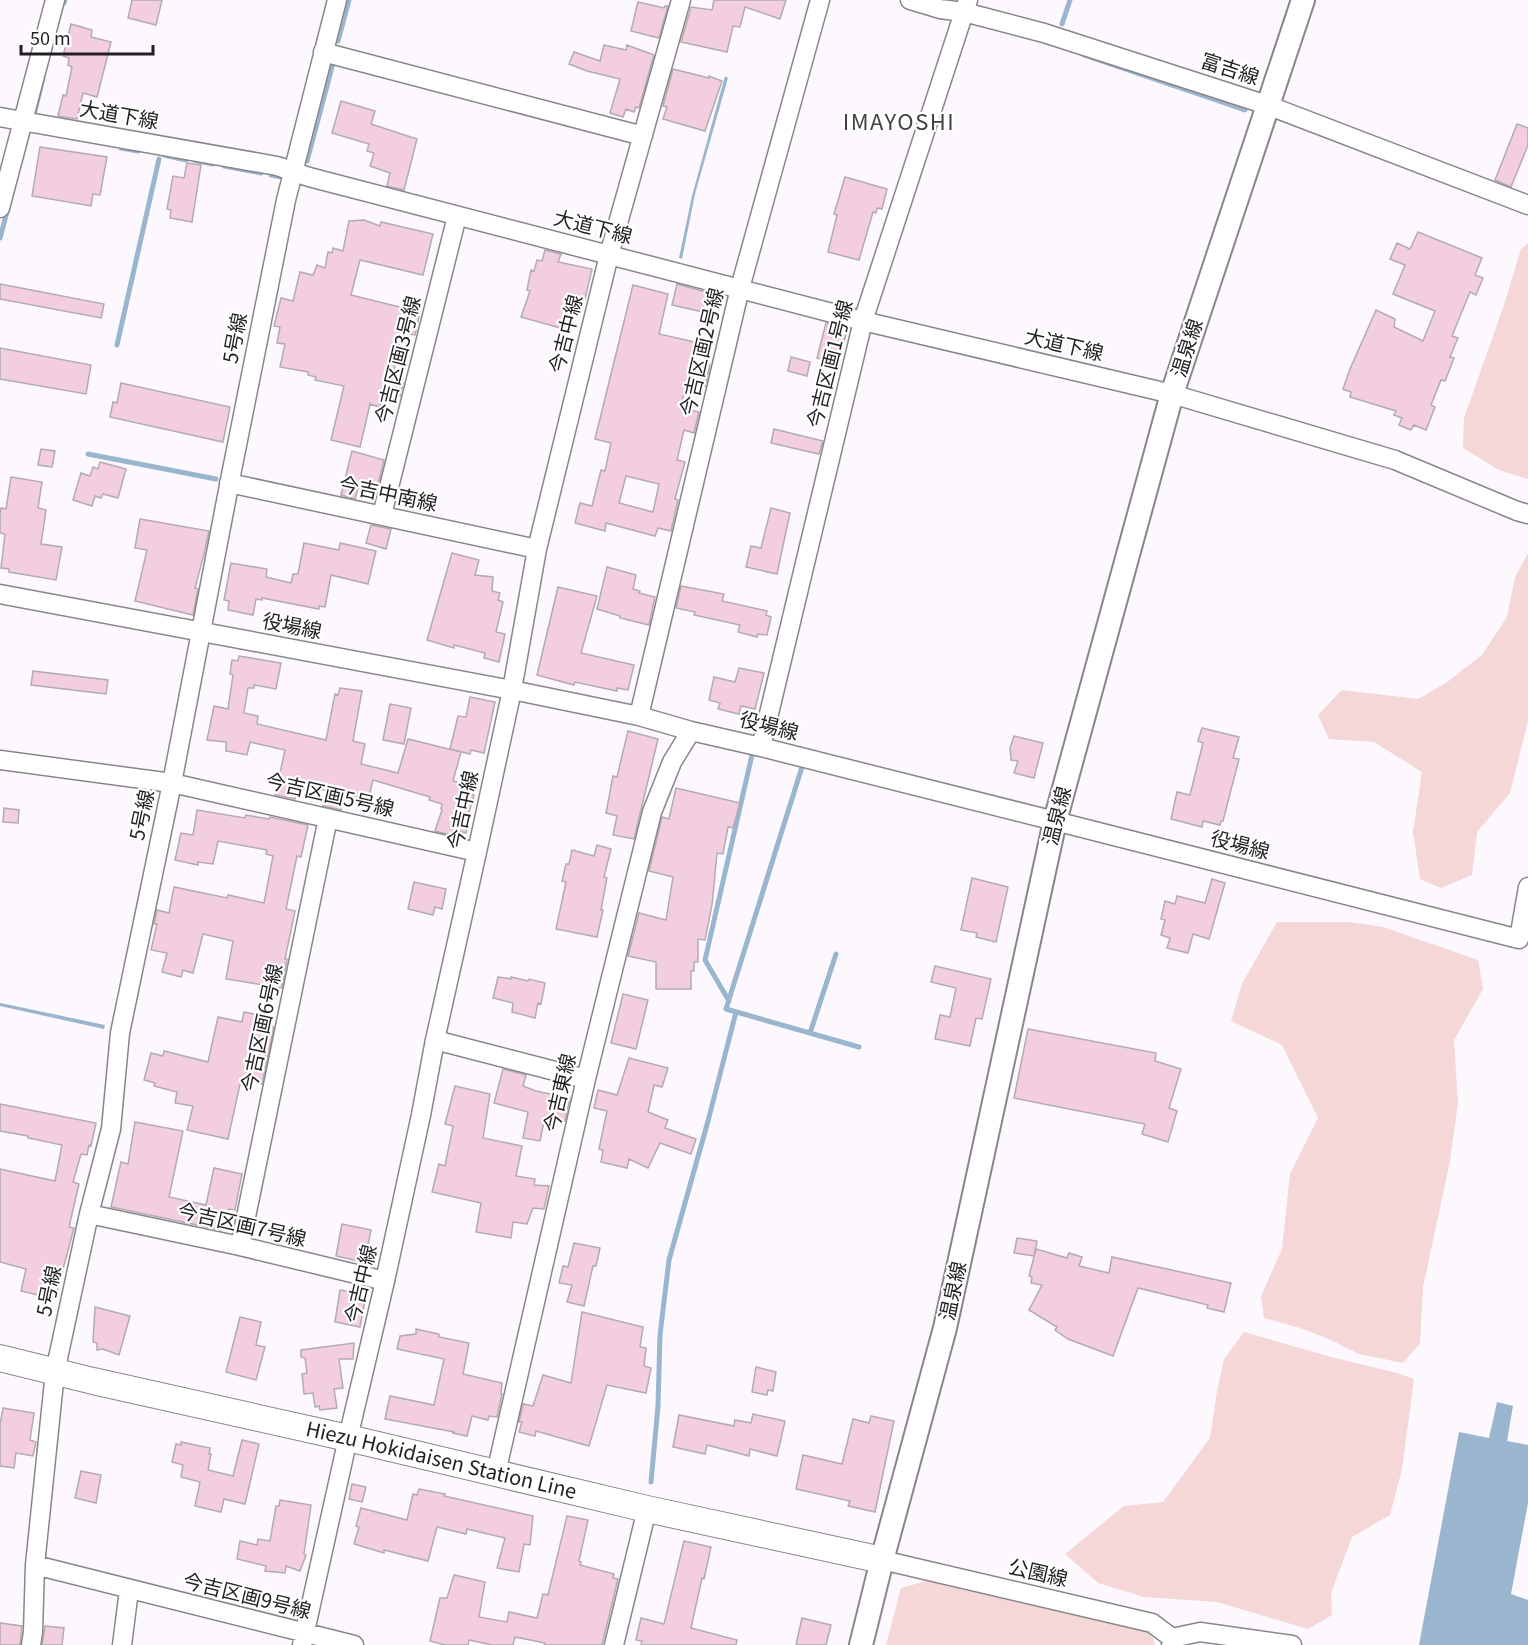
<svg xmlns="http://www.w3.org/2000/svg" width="1528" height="1645" font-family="Georgia,'Noto Sans JP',serif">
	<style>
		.green { fill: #f4d7d6 }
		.water { fill: #99b6ce }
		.pier { fill: #fcf8fe }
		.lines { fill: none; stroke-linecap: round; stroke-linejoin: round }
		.stream { stroke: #99b6ce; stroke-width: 5 }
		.building { fill: #f2cee0; stroke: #b3abaf; stroke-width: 1.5; fill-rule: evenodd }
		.minor-casing { stroke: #89858c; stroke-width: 21 }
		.tertiary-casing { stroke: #89858c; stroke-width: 26 }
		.secondary-casing { stroke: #89858c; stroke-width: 28 }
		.minor { stroke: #fff; stroke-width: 18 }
		.tertiary { stroke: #fff; stroke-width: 22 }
		.secondary { stroke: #fff; stroke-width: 26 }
		.labels { text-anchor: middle; stroke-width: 4.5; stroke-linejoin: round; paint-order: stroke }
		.street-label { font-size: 20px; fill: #211f22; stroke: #fff }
		.quarter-label { font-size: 22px; letter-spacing: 1.5px; fill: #423f45; stroke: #fff }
	</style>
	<rect width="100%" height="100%" fill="#fcf8fe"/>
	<path class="green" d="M1528,243v236l-29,-9 -36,-22 1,-30 38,-107 19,-62z
		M1528,553v168l-18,72 -33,39 -5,43 -31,13 -21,-9 -7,-47 9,-60 -48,-30 -45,-3 -11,-24 24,-25 76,9 28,-16 36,-28 25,-38 8,-40z
		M1277,922h72l34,5 95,33 5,29 -29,51 4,63 -8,58 -27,126 -3,56 -17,20 -44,-9 -30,-15 -29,-11 -36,-10 -3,-22 21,-47 8,-75 28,-56 -36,-73 -51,-24 11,-37z
		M1244,1332l87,25 66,16 17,6 -12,90 -12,46 -38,22 -21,56 1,22 -24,14 -91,-27 -73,-5 -46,-14 -33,-29 59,-48 39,-4 47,-64 7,-47 7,-32z
		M926,1581l220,50 7,7 2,7h-269l15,-57z"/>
	<path class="water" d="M725,76l3,2 -33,116 -13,65 -3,-1 13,-62z
		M0,1003l10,2 95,20 -1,4 -104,-23z
		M1497,1402l16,4 -6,35 21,4v58l-17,91 17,6v45h-109l40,-213 30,6z"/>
	<path class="pier" d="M1456,1431h1l-41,214z"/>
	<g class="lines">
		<path class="stream" d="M64,3l1,-3
			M1062,24l8,-24
			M338,41l11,-41
			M1084,55l161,55
			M34,115l9,-37
			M121,148l17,3
			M164,155l22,5
			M194,160l19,4
			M307,161l25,-94
			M224,166l37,7
			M271,175l10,2
			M0,238l8,-30
			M117,345l42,-186
			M88,454l128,25
			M802,767l-76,242 133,38
			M729,1001l-24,-41 47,-205
			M810,1033l26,-79
			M651,1482l7,-76 2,-71 9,-75 39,-139 28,-109"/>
	</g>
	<path class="building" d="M132,0h30l-6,25 -28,-7z
		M714,0h72l-6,19 -35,-12 -5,20 -7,-1 -6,26 -46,-10 10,-35 21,3z
		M638,2l26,6 1,-2h3l-9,32 -28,-7z
		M71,24l21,6 -1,7 20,5 -14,55 -14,-4 -6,26 -19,-3 5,-21 3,1 6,-29 -4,-2 1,-7 -6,-2z
		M604,45l22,5 1,-5 27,10 -15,53 -3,-1 -2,5 -8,-3 -3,8 -13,-4 10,-34 -33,-8 -18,-7 5,-12 26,9z
		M673,69l36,9v-2l13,5 -17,50 -42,-12 4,-12 -4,-1z
		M341,101l34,10 -4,13 46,15 -13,51 -17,-4 3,-13 -20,-7 4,-13 -7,-2 2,-7 -37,-11z
		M1517,124l11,4v17l-17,42 -16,-7z
		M40,147l67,10 -7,38 -7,-1 -2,12 -59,-10z
		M187,163l14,2 -9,57 -22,-4 1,-8 -4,-1 6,-33 11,2z
		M845,177l42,12 -5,20 -5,-1 -1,5 -3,-1 -14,48 -31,-8 9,-37 -3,-1z
		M364,220l16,6 1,-4 52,12 -10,41 -63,-15 -9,35 69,17 -5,23 -13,-2 -10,47 11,3 -3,13 -13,-3 -2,11 -4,-1 -2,4 -9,-3 -10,43 -29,-7 13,-54 -29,-6 1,-3 -8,-2v-3l-28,-5 5,-23 -8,-1 3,-16 -6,-1 7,-28 12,3 7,-29 13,3 4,-10 8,3 3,-16 4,1 1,-5 10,3 6,-30z
		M1418,232l64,26 -7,17 8,3 -7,17 -6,-3 -18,44 6,2 -8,19 4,1 -9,23 -4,-1 -10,25 4,2 -9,23 -12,-5 -3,5 -12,-5 3,-7 -8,-3 2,-4 -46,-14 1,-5 -8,-3 7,-20 26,-59 19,9 -1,8 29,14 12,-30 -42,-17 12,-29 -15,-6 7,-16 13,6z
		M545,250l16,4 -3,8 34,7 -7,30 -11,-3 -10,33 -43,-12 9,-26 -3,-1 4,-20 3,1 3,-11 5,1z
		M0,284l104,20 -3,14 -101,-19z
		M677,284l40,11 -5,19 -40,-9z
		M633,285l35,9 -9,40 36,8 -4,18 19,5 -5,21 -19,-4 -5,26 18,4 -5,21 -10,-3 -7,30 8,2 -10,37 3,1 -7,31 -13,-3 -3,8 -49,-13 -1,8 -30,-8 5,-20 12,3 9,-36 4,1 6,-28 -16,-4zM626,476l33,8 -6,28 -34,-9z
		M826,323l21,6 -8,35 -22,-6z
		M0,348l91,17 -5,29 -86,-15z
		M791,357l19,5 -3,14 -19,-5z
		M121,383l109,24 -7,35 -113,-25 3,-15 4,1z
		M774,429l49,12 -4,13 -48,-11z
		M41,449l14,2 -3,16 -14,-2z
		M352,451l32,9 -8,33 -18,-5 -3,11 -14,-4z
		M100,462l26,7 -8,29 -15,-4 -2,4 -6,-2 -3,10 -19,-6 8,-27 9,3 3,-9 5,2z
		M11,477l31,5 -4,26 8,2 -5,34 21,3 -6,33 -47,-8v-3l-8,-1 4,-34 -5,-1v-18l1,-7 5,1z
		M771,508l19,5 -13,61 -31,-7 5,-21 10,2z
		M140,519l69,12 -5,23 -9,34 3,1 -5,26 -58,-14 12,-51 -12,-2z
		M371,525l20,4 -5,20 -20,-6z
		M304,543l35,7 1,-7 36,8 -8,33 -37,-9 -6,32 -6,-1v3l-57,-11v2l-6,-1 -3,16 -25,-5 1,-9 -5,-1 7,-37 36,6 -1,8 25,6 2,-9h5z
		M452,553l27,7 -4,15 18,2 -1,14 8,2 -2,7 5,2 -7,30 9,2 -6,28 -15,-4 1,-5 -31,-8v3l-27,-8z
		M607,567l29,8 -3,14 7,2 -1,2 16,4 -6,28 -29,-7v-2l-23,-7z
		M681,586l43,8 -2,7 45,10 -1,4 5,2 -4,18 -9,-1 -1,3 -19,-5 2,-7 -46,-10 1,-3 -19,-4z
		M558,587l39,9 -16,57 53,12 -6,25 -11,-2v3l-42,-9 -1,3 -37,-10z
		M239,656l42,7 -5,26 -22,-4v3h-6l-4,25 14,3 -1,8 69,16 9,-46 3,1 2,-7 22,3 -9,50 12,3 -4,20 37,9 10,-34 53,13 -8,29 15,4 -2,8 8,2 -7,24h2l-3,14 -13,-3 -2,5 -16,-4 7,-21 -1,-1 1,-5 -13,-4 1,-3 -57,-17 -5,20 -24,-6 -3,16 -18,-4 3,-16 -28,-1 -3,10 -20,-4 10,-45 -35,-8 -3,13 -21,-4v-9l-19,-2 7,-34 14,3 5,-34 -3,-1 2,-14 6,1z
		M739,668l25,5 -9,36 -14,-3 -2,8 -21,-5 2,-6 -11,-3 5,-23 21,5z
		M33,671l75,9 -2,14 -75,-9z
		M470,697l25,5 -11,51 -13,-3 -1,4 -20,-5 8,-33 8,1z
		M390,704l21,4 -7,36 -21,-4z
		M1202,728l37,9 -6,21 6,1 -16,62h-2l-1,4 -17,-4 -1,6 -31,-8 6,-27 13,3 13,-52 -5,-2z
		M628,731l30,8 -24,100 -21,-4 4,-19 -11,-3 7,-37 4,1z
		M1014,736l29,7 -9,35 -20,-5 4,-12 -7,-1 -1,-12z
		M676,788l64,15 -7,25 -5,-1 -5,27 -6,-1 -5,52 -7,35 -7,-1v23h-4v9h-3v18h-35v-27l-28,-6 11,-43 27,7 7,-43 -24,-6 13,-54 7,2z
		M4,808l15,2 -1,13 -15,-1z
		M197,810l48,8 1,-3 23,4 1,-2 38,8 -7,32 -4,-1 -11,53 9,2 -10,48h2l-5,29 -56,-9 7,-38 -30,-7 -10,39 -10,-3 -2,7 -19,-5 5,-19 -16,-3 6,-26h-3l3,-14 12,3 5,-26 53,11 1,-3 36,8 9,-47 -7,-2 1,-4 -49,-9 -5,23 -15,-2v3l-23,-5 6,-27 12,2z
		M597,845l14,4 -7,28 3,1 -6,32h2l-6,27 -41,-8 10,-47 -4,-1 4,-17h3l3,-14 22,6z
		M972,878l36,9 -12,55 -20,-5 1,-4 -16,-3z
		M1212,879l13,4 -16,56 -16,-5 -5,19 -21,-5 3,-10 -9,-3 4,-15 -4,-1 4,-18 10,3 2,-8 28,7z
		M414,882l32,7 -4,20 -7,-2 -2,8 -25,-6z
		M935,966l56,13 -9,40 -6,-1 -6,28 -35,-7 5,-24 10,2 6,-29 -25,-6z
		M498,977l13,2v-2l17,4 1,-2 16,4 -4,21 -3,-1 -3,15 -23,-6 1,-9 -20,-5z
		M623,994l25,6 -12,49 -25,-6z
		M244,1012l28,6 -2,8 4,1 -12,57 -11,-3 -1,5 -10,-2 -12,55 -41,-9 6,-24 -18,-3 2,-11 -23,-6 1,-3 -11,-3 7,-27 12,3 1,-5 44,11 10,-45 24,5z
		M1028,1029l128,24 -1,8 26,8 -12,39 8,3 -9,31 -26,-8 3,-10 -131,-26z
		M629,1058l39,10 -6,19 -8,-2 -6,27 20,8 -3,8 31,11 -5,15 -31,-11 -12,25 -19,-9 -2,9 -26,-6 2,-12 -4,-1 8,-38 -13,-3 4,-18 19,5z
		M503,1069l23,6 -3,11 13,5 34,7 -5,23 -20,-4 -5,24 -17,-3 5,-26 -34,-9z
		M455,1086l35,8 -7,44 39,8 -6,30 19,3 -1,6 15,1 -5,23 -11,-1 -6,16 -14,-2 -2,16 -35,-6 5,-29 -49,-11 7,-28 6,2 8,-40 -8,-2z
		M0,1104l96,19 -5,23 -2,-1 -2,10 -6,-1 -8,28 6,2 -10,43 5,1 -19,71 -34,-8 5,-22 -26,-7v-93l55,12 7,-36 -34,-7v-2l-28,-5z
		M135,1122l48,9 -14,66 37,8 8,-37 28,6 -7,36 -6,-1 -1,4 -5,-1 -2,18 -110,-23 10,-45 7,2z
		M342,1224l29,6 -5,25 -5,-1 -2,7 -23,-5z
		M1017,1238l20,3 -3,15 -20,-3z
		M574,1243l26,5 -4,18h-3l-9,40 -17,-4 5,-17 -13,-2 4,-17 5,1z
		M1036,1249l31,9 2,-5 13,4 -3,9 30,7 3,-16 119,26 -7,29 -17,-4 1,-3 -70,-17 -25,68 -45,-17 -13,-9 2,-3 -28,-17 13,-25 -11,-2 1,-6 -3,-1z
		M340,1290l26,5 -6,32 -25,-5z
		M95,1307l35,9 -11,39 -16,-6 -6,1v-7l-4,-1z
		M582,1312l61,15 -3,20 6,1 -2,18 7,2 -5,25 -39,-8 -18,61 -53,-15 -1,5 -16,-4 3,-10h-3l4,-18 10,2 10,-31 28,8z
		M240,1317l21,5 -5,23 9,2 -9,33 -30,-8z
		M416,1329l23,5v3l30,6 -6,31 39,9 -1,11h1l-5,23 -8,-1 -1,4 -16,-4 -5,20 -14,-3 1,-1 -69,-13 5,-23 44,9 10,-46 -47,-10 3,-13 16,-2z
		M354,1343l-1,16h-14l4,29 -9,1 3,19 -17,2 -1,-4 -4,1 -2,-14 -9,1 -2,-20 5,-1 -2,-15 -4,-1v-7z
		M756,1367l20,5 -3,19 -5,-1 -1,5 -15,-3z
		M3,1408l31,5 -4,27 6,2 -3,14 -17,-3 -2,15 -14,-2v-42z
		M753,1414l32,7 -8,35 -27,-7 -1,7 -42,-11 -2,9 -32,-7 6,-32 55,11 1,-6 16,3z
		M871,1416l23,5 -19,91 -27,-6 2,-5 -54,-12 7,-34 39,9 11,-45 16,4z
		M242,1440l17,4 -14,60 -21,-5 -3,13 -26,-6 5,-24 -19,-5 2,-12 -11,-3 4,-18 5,1v-3l29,6 -1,6h2l-3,16 25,6z
		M81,1471l20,4 -5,28 -21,-5z
		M352,1484l14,3 -4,15 -13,-3z
		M419,1489l26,5 -1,2 89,20 -3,29 -6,-1 -5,28 -22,-4 8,-30 -38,-9 -1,5 -29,-7 -9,34 -44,-11v3l-30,-9 5,-17 -3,-1 5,-18 46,12 6,-26 4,1z
		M280,1500l31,5 -7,49 2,1 -6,16 -14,-5 -1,7 -20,-2 1,-5 -29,-7 3,-18 17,4 1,-6 12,2 6,-35h3z
		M567,1516l21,4 -9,41 2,1 -1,3 34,9 -1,4 5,1 -16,66h-58l1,-2 -30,-6 -2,8h-21l-23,-5 -1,5h-23l-15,-4 10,-43h7l7,-23 31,7 -6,35 28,5 2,-10 28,6 6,-24 5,1z
		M684,1541l27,6 -7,32 -2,-1 -11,50 46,12 -1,5h-95l1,-4 -6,-1 5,-22 23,6z
		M802,1618l29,7 -5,20h-30z
		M0,1623l22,3 -2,19h-20z
		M45,1626l19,2 -2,17h-20z"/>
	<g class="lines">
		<g class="minor-casing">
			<path id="minor" d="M910,0l30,9 24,3 80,21 223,72 261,100
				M323,52l320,84
				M0,117l277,49 32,11 554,144 309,73 223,66 122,51 11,3
				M0,208l55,-208
				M229,483l308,66
				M382,515l75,-299
				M0,594l512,96 127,26 52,15 70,16 294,74 464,118 9,-52
				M639,716l101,-428 80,-288
				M761,747l102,-426 105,-321
				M0,760l172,23 305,69
				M435,1040l151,39
				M89,1214l151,32 145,35
				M240,1246l88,-428
				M496,1473l90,-394 66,-267 20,-50 19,-31
				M882,1560l270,63 20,15 -1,7
				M35,1565l319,80
				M1172,1638l28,-6 92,13
				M31,1645l2,-13 2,-67 20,-193 34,-158 22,-85 9,-96 52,-250 59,-308 55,-275 51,-200
				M122,1645l7,-55
				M302,1645l46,-207 37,-157 36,-166 14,-75 42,-188 35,-162 25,-141 72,-294 72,-255
				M614,1645l33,-136"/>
		</g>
		<g class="tertiary-casing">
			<path id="tertiary" d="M861,1645l21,-85 63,-232 110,-507 117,-427 131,-394"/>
		</g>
		<g class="secondary-casing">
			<g id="secondary">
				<path id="s1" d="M0,1358l93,23 255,57 299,71 235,51"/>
			</g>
		</g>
		<use href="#minor" class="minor"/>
		<use href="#tertiary" class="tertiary"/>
		<use href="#secondary" class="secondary"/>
	</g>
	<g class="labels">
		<g class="street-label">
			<text transform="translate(1230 69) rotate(18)" y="7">富吉線</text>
			<text transform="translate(119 115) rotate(10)" y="7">大道下線</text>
			<text transform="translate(593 227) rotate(14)" y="7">大道下線</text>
			<text transform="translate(566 334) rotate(-76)" y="7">今吉中線</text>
			<text transform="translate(235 338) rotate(-79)" y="7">5号線</text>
			<text transform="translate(1064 345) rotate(13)" y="7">大道下線</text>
			<text transform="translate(1187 348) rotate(-72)" y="7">温泉線</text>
			<text transform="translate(702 352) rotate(-77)" y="7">今吉区画2号線</text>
			<text transform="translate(398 360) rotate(-76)" y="7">今吉区画3号線</text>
			<text transform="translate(830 364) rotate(-76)" y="7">今吉区画1号線</text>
			<text transform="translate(388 494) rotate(12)" y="7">今吉中南線</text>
			<text transform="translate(292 626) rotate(11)" y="7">役場線</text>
			<text transform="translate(769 726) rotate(14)" y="7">役場線</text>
			<text transform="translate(330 795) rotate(13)" y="7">今吉区画5号線</text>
			<text transform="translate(463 810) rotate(-78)" y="7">今吉中線</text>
			<text transform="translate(142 815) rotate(-78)" y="7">5号線</text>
			<text transform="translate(1057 816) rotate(-76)" y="7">温泉線</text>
			<text transform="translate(1240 845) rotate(14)" y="7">役場線</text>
			<text transform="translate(262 1028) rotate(-78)" y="7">今吉区画6号線</text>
			<text transform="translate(560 1093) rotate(-77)" y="7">今吉東線</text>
			<text transform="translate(242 1225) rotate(13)" y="7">今吉区画7号線</text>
			<text transform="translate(361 1284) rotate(-77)" y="7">今吉中線</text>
			<text transform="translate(49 1291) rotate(-78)" y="7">5号線</text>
			<text transform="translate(953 1291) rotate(-78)" y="7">温泉線</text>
			<text dy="7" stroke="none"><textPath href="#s1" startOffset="453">Hiezu Hokidaisen Station Line</textPath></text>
			<text transform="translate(1038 1573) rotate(13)" y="7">公園線</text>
			<text transform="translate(247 1596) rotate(14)" y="7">今吉区画9号線</text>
		</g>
		<g class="quarter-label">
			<text x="899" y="130">IMAYOSHI</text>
		</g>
	</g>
	<path d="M21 45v9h132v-9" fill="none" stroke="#211f22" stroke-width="3"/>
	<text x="30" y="45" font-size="18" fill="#211f22" stroke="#ffffff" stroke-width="4.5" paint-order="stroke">50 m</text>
</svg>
